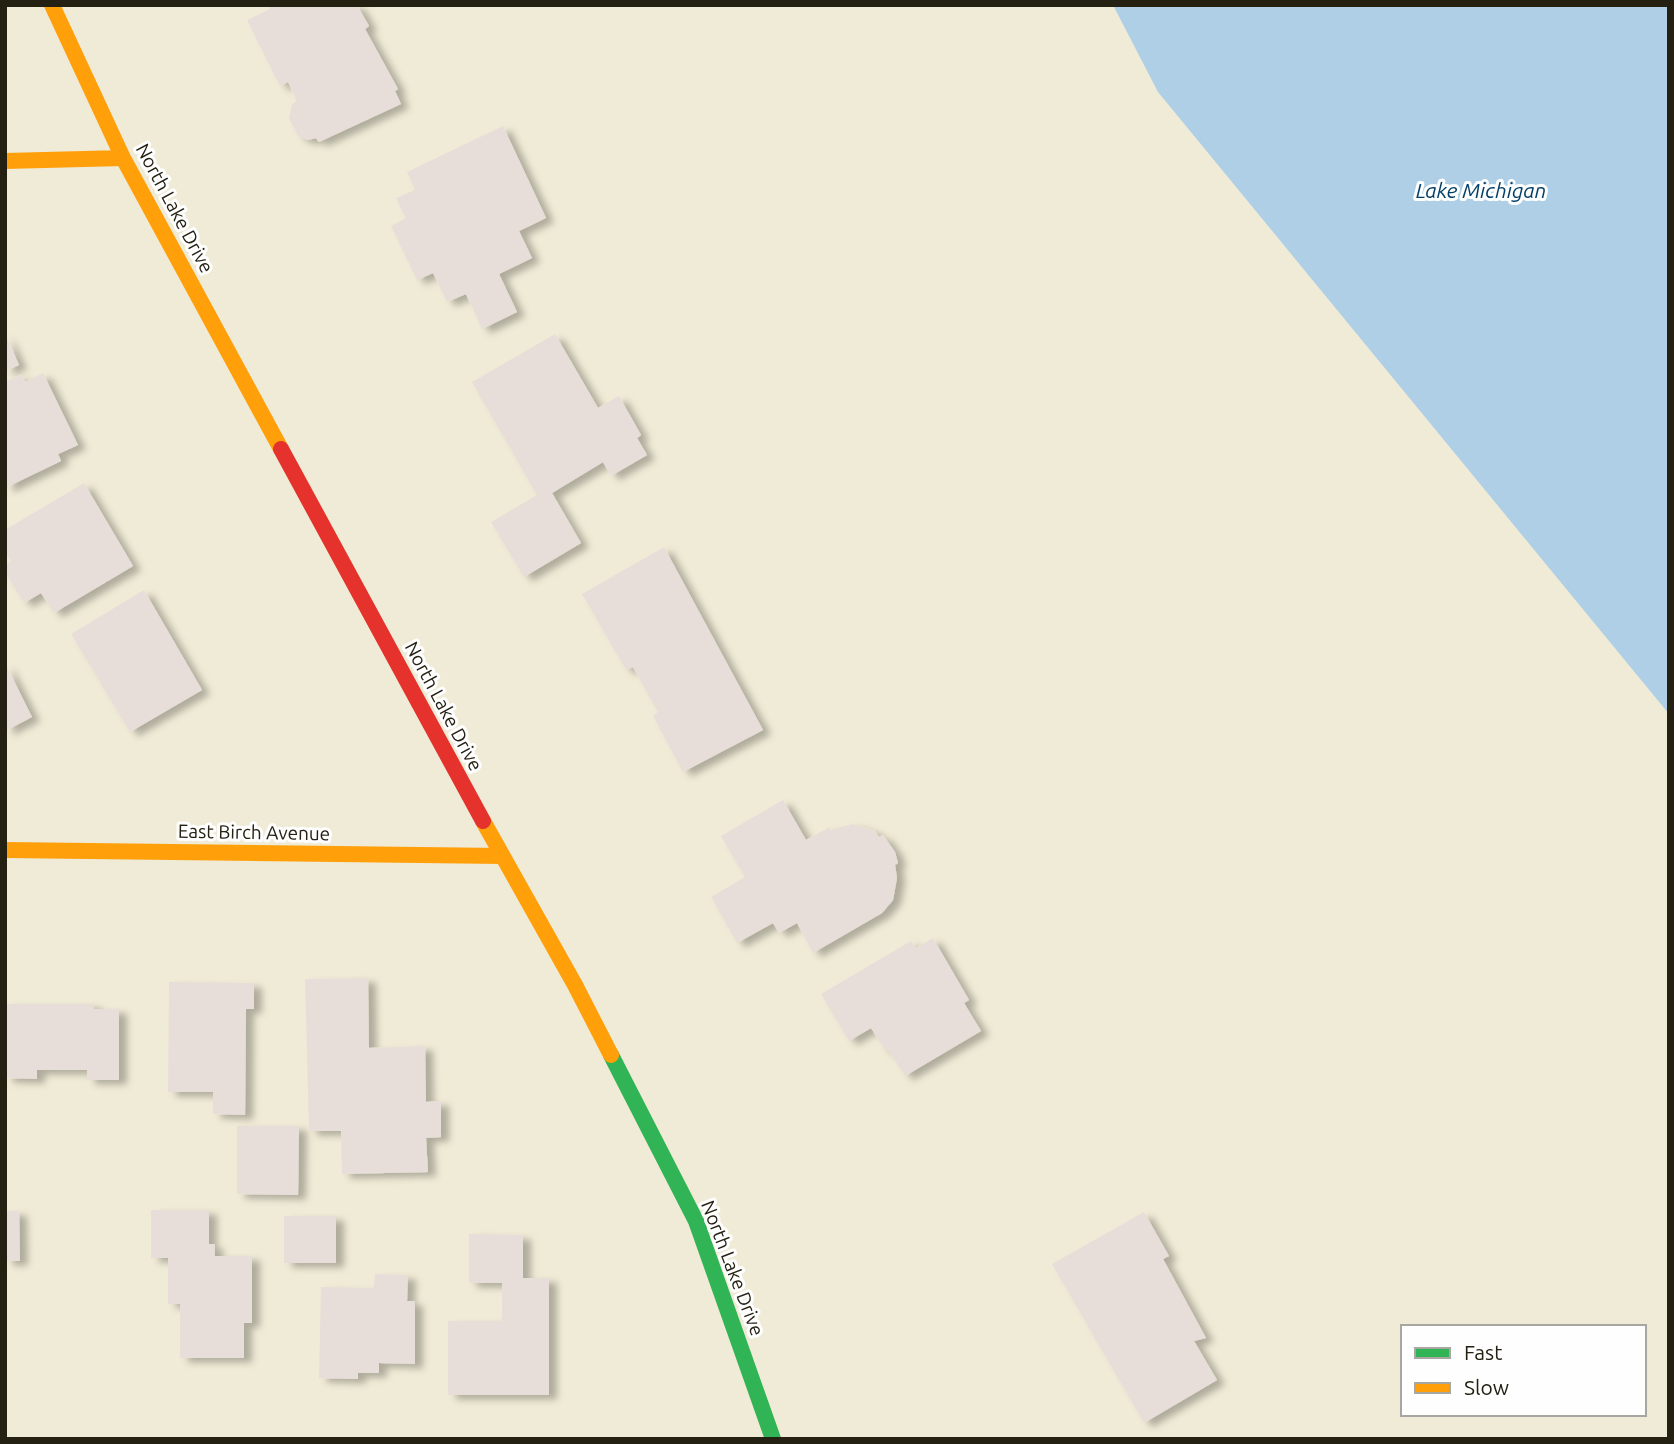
<svg xmlns="http://www.w3.org/2000/svg" width="1674" height="1444" font-family="Ubuntu,sans-serif">
	<style>
		.water { fill: #aecfe6 }
		.building { fill: #e8ded9; filter: url(#shadow) }
		.lines { fill: none; stroke-linecap: round; stroke-linejoin: round }
		.fast { stroke: #30b455; stroke-width: 16 }
		.slow { stroke: #ff9f0a; stroke-width: 16 }
		.jam { stroke: #e5322d; stroke-width: 16 }
		.labels { text-anchor: middle; stroke-width: 6; stroke-linejoin: round; paint-order: stroke }
		.street-label { font-size: 19px; fill: #242113; stroke: #fefefe }
		.water-label { font-size: 21px; font-style: italic; fill: #033f66; stroke: #fefefe }
	</style>
	<defs>
		<filter id="shadow"><feDropShadow dx="8" dy="4.5" stdDeviation="3.5" flood-color="#0004"/></filter>
	</defs>
	<rect width="100%" height="100%" fill="#f0ebd6"/>
	<path class="water" d="M1113,5h556v709l-511,-622z"/>
	<path class="building" d="M268,5h89l12,21 -4,3 33,60 -3,2 6,13 -82,38 -3,-4 -8,2 -10,-4 -9,-18 3,-14 5,-3 -9,-19 -8,4 -33,-66 23,-11z
		M503,126l43,92 -27,13 13,27 -33,16 18,38 -35,17 -16,-35 -19,8 -14,-29 -16,7 -26,-54 15,-8 -10,-20 19,-8 -8,-18z
		M5,334l14,31 -14,6z
		M555,334l43,74 21,-12 22,39 -4,3 10,17 -36,21 -8,-14 -51,31 29,50 -57,34 -33,-55 46,-27 -65,-113z
		M43,373l35,72 -20,9 3,7 -56,27v-106l16,-7 4,7z
		M84,483l49,83 -79,47 -13,-20 -17,10 -19,-31v-7l6,-4 -6,-10v-21z
		M664,547l99,183 -80,42 -30,-56 5,-4 -25,-45 -7,3 -44,-76z
		M144,590l58,100 -72,42 -59,-98z
		M5,663l27,54 -27,14z
		M783,800l23,40 24,-13v3l23,-6 22,7 4,6 4,-2 12,17 3,11 -3,2 2,13 -4,22 -11,13 -69,40 -16,-30 -18,10 -6,-10 -36,20 -26,-46 34,-20 -24,-41z
		M933,938l36,62 -5,3 17,28 -76,45 -17,-27 -3,1 -14,-22 -22,13 -28,-47 90,-53 5,7z
		M368,978l1,70 56,-2 1,56 15,-1v36l-15,1 2,34 -86,2 -1,-43h-32l-4,-152z
		M169,982l85,1v26h-8l-1,106 -32,-1v-22h-45z
		M5,1004h89v5h25v71h-32v-10h-50v9l-32,-1z
		M237,1126h62l-1,69 -61,-1z
		M151,1210h58v34h6v12h37v67h-8v35h-64v-54h-12v-46h-17z
		M5,1211h14l1,50h-15z
		M1144,1212l25,44 -6,3 43,79 -12,3 23,39 -73,43 -92,-159z
		M284,1216h52v47h-52z
		M469,1234l54,1v43h26v117h-101v-74h54v-38h-33z
		M375,1274l33,1 -1,26h8v63l-36,-1v10h-21v6l-39,-1 2,-91 53,1z"/>
	<g class="lines">
		<path class="fast" d="M611,1055l85,166 77,218"/>
		<path class="slow" d="M52,5l71,153 158,291
			M5,161l118,-3
			M483,821l92,164 36,70
			M5,850l497,6"/>
		<path class="jam" d="M281,449l202,372"/>
	</g>
	<g class="labels">
		<g class="street-label">
			<text transform="translate(175 208) rotate(62)" y="7">North Lake Drive</text>
			<text transform="translate(444 706) rotate(62)" y="7">North Lake Drive</text>
			<text transform="translate(254 832) rotate(1)" y="7">East Birch Avenue</text>
			<text transform="translate(733 1268) rotate(69)" y="7">North Lake Drive</text>
		</g>
		<g class="water-label">
			<text x="1481" y="198">Lake Michigan</text>
		</g>
	</g>
	<rect width="1674" height="1444" fill="none" stroke="#242113" stroke-width="14"/>
	<rect x="1401" y="1325" width="245" height="91" fill="#fefefe" stroke="#a7a6a0" stroke-width="2"/>
	<rect x="1415" y="1348" width="35" height="10" fill="#30b455" stroke="#a7a6a0" stroke-width="2"/>
	<text x="1464" y="1360" font-size="21" fill="#242113">Fast</text>
	<rect x="1415" y="1383" width="35" height="10" fill="#ff9f0a" stroke="#a7a6a0" stroke-width="2"/>
	<text x="1464" y="1395" font-size="21" fill="#242113">Slow</text>
</svg>
